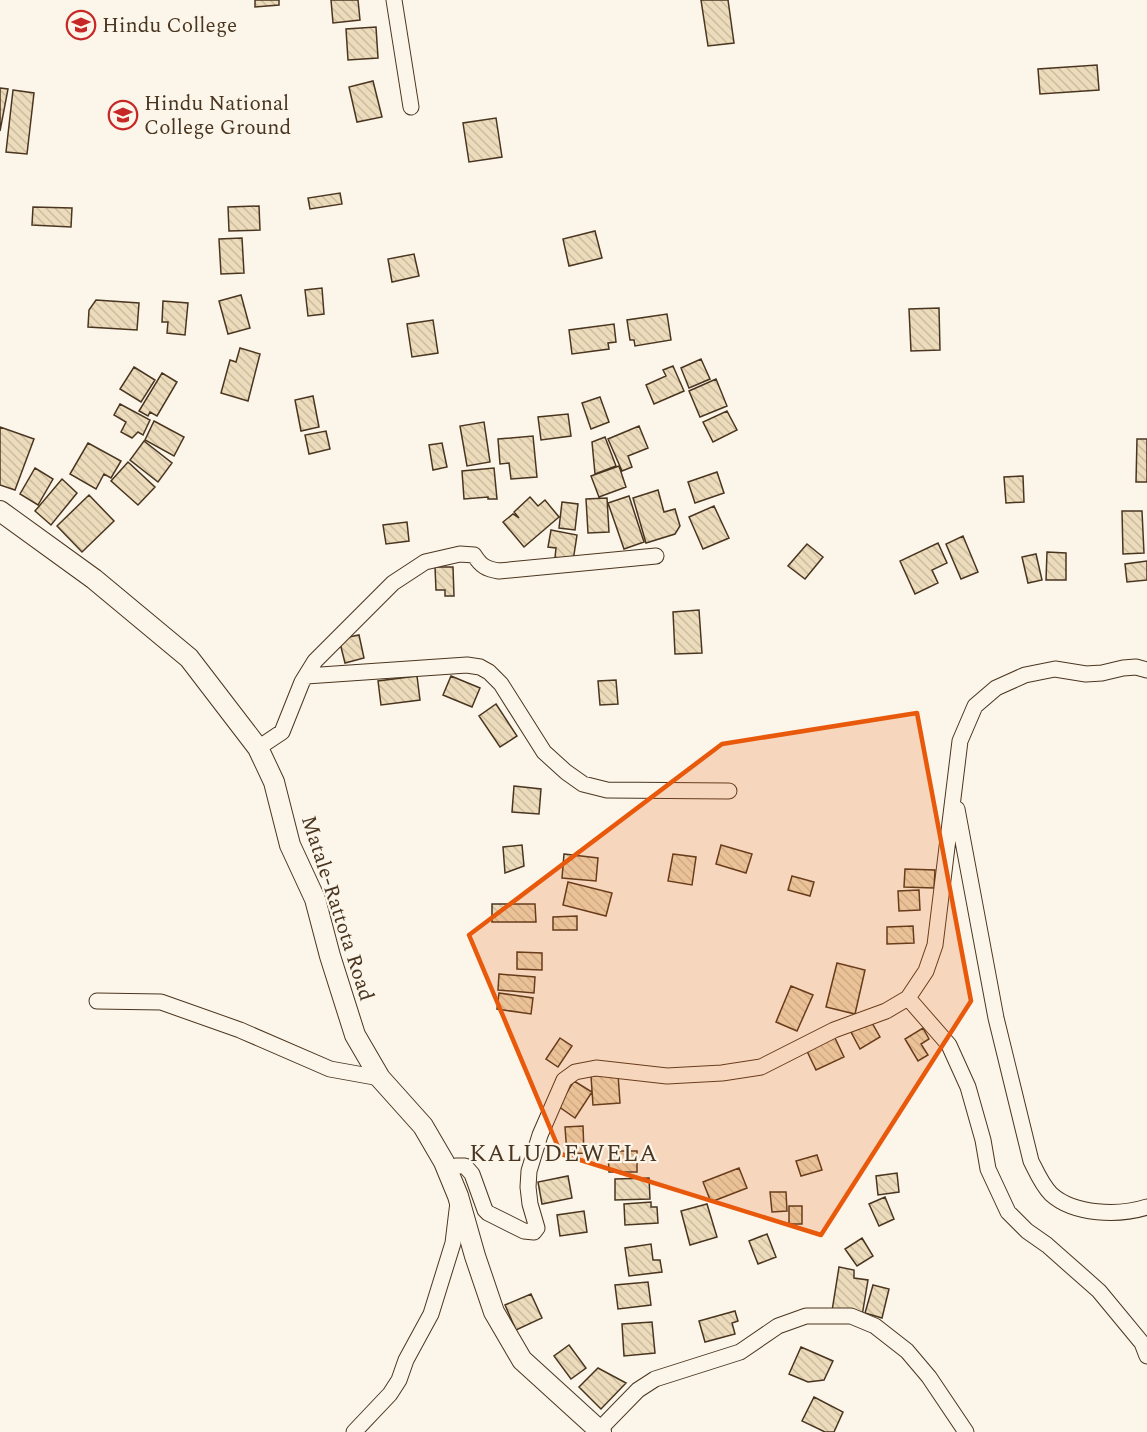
<svg xmlns="http://www.w3.org/2000/svg" width="1147" height="1432" font-family="Spectral,serif">
	<style>
		.building { fill: url(#building-back-hatch); stroke: #4a3520; stroke-width: 1.5 }
		.lines { fill: none; stroke-linecap: round; stroke-linejoin: round }
		.minor-casing { stroke: #4a3520; stroke-width: 17 }
		.major-casing { stroke: #4a3520; stroke-width: 22 }
		.minor { stroke: #fbf6e9; stroke-width: 15 }
		.major { stroke: #fbf6e9; stroke-width: 20 }
		.marked { fill: #e8590c; fill-opacity: 0.2; stroke: #e8590c; stroke-width: 4.5; stroke-linejoin: round }
		.labels { text-anchor: middle; stroke-width: 4.5; stroke-linejoin: round; paint-order: stroke }
		.poi-label { font-size: 21px; fill: #4a3520; stroke: #fbf6e9; text-anchor: start }
		.street-label { font-size: 21px; fill: #4a3520; stroke: #fbf6e9 }
		.quarter-label { font-size: 24px; letter-spacing: 1.5px; fill: #4a3520; stroke: #fbf6e9 }
	</style>
	<defs>
		<pattern id="building-back-hatch" width="6" height="6" patternUnits="userSpaceOnUse" patternTransform="scale(1.5)"><rect width="6" height="6" fill="#ecdcbc"/><path d="M-1 5l2 2M0 0l6 6M5-1l2 2" fill="none" stroke="#ccbda1"/></pattern>
	</defs>
	<rect width="100%" height="100%" fill="#fbf6e9"/>
	<path class="building" d="M255,0h24v5l-24,2z
		M331,0h27l2,20 -27,3z
		M701,0h27l6,43 -26,3z
		M376,27l2,31 -30,2 -2,-31z
		M1097,65l2,25 -59,4 -2,-25z
		M373,81l9,36 -25,5 -8,-35z
		M0,88l8,1 -8,42z
		M13,90l21,3 -7,61 -21,-2z
		M496,118l6,39 -33,5 -6,-39z
		M340,193l2,11 -32,5 -2,-11z
		M259,206l1,24 -31,1 -1,-24z
		M33,207l39,1 -1,19 -39,-2z
		M595,231l7,27 -33,8 -6,-27z
		M242,238l2,35 -23,1 -2,-35z
		M414,254l5,22 -27,6 -4,-23z
		M322,288l2,26 -16,2 -3,-26z
		M241,295l9,33 -22,6 -9,-33z
		M96,300l43,3 -2,27 -49,-3 1,-17z
		M163,301l25,2 -3,32 -18,-2 1,-11h-6z
		M939,308l1,42 -29,1 -2,-42z
		M667,314l4,26 -36,6 -1,-6h-4l-3,-20z
		M433,320l5,33 -26,4 -5,-33z
		M614,324l2,18 -8,1 1,6 -37,5 -3,-24z
		M240,348l20,6 -12,47 -27,-8 9,-33 6,2z
		M701,359l9,20 -21,9 -8,-20z
		M673,366l11,25 -30,13 -8,-19 20,-9 -3,-6z
		M134,367l21,13 -14,22 -21,-13z
		M162,373l15,9 -20,34 -7,-4 -2,4 -9,-5z
		M716,379l11,27 -27,11 -11,-26z
		M313,396l6,31 -18,4 -6,-31z
		M600,397l9,25 -18,7 -9,-26z
		M120,404l30,16 -7,15 -5,-3 -6,6 -11,-6 5,-10 -12,-7z
		M727,411l10,19 -24,12 -10,-20z
		M568,414l3,22 -30,4 -3,-23z
		M154,421l30,16 -10,19 -29,-16z
		M484,422l6,40 -23,4 -7,-40z
		M639,426l9,22 -20,8 4,11 -10,4 -14,-32z
		M0,427l34,12 -19,51 -15,-5z
		M326,431l4,18 -21,5 -4,-19z
		M533,436l4,41 -26,2 -2,-16 -9,1 -2,-25z
		M605,437l11,29 -21,8 -3,-32z
		M1137,439h10v43h-11z
		M144,441l28,22 -14,19 -28,-22z
		M88,443l33,18 -10,17 -7,-4 -8,15 -26,-15z
		M442,443l5,24 -14,3 -4,-25z
		M128,462l27,25 -17,18 -27,-24z
		M619,466l7,21 -27,10 -8,-21z
		M35,468l18,11 -15,26 -18,-11z
		M494,468l3,31h-9v-2l-24,2 -2,-28z
		M717,472l7,21 -29,10 -7,-21z
		M1023,476l1,26 -18,1 -2,-26z
		M62,479l15,14 -26,32 -16,-14z
		M658,490l6,22 11,-3 5,17 -5,8 -29,9 -13,-45z
		M89,495l25,26 -32,31 -25,-26z
		M629,496l15,46 -20,7 -16,-46z
		M530,497l8,9 7,-6 14,17 -35,30 -21,-25 10,-8 6,4 -5,-6z
		M607,498l2,34 -21,1 -2,-34z
		M562,502l16,2 -3,26 -16,-2z
		M714,506l15,32 -26,11 -14,-32z
		M1122,511h20l2,42 -21,1z
		M407,522l2,19 -23,3 -3,-19z
		M551,530l26,5 -4,26 -18,-3 1,-10 -8,-1z
		M963,536l15,36 -17,7 -15,-35z
		M938,543l9,20 -15,7 6,13 -23,11 -15,-33z
		M807,544l16,13 -18,22 -17,-13z
		M1047,552l19,1v27h-20z
		M1036,554l6,26 -14,3 -6,-26z
		M1147,561v19l-20,2 -2,-18z
		M435,567h18l1,29h-9v-6h-9z
		M699,610l3,43 -27,1 -2,-42z
		M359,635l5,23 -19,5 -6,-24z
		M417,676l3,24 -39,5 -3,-24z
		M451,676l29,12 -8,19 -29,-12z
		M616,680l2,24 -18,1 -2,-24z
		M496,704l21,32 -17,11 -21,-31z
		M514,786l27,3 -2,25 -27,-2z
		M522,845l2,21 -19,7 -2,-26z
		M721,845l31,9 -6,19 -30,-9z
		M564,854l34,4 -2,23 -34,-3z
		M673,854l23,3 -4,28 -24,-4z
		M905,869l30,1 -1,18 -30,-1z
		M792,876l22,6 -4,14 -22,-6z
		M568,882l44,11 -6,23 -43,-11z
		M919,890l1,20 -21,1 -1,-20z
		M492,904h43l1,18h-44z
		M577,916v14h-24v-13z
		M913,926l1,17 -27,1v-17z
		M517,952l25,1v17l-25,-1z
		M837,963l28,7 -10,44 -29,-7z
		M499,974l36,3 -1,16 -36,-3z
		M791,986l22,9 -16,36 -21,-9z
		M499,993l34,5 -2,16 -34,-5z
		M871,1021l9,16 -20,12 -9,-17z
		M923,1028l6,11 -8,5 7,11 -10,6 -13,-22z
		M834,1036l10,21 -28,13 -10,-21z
		M560,1038l12,8 -14,21 -12,-8z
		M618,1074l2,29 -27,2 -2,-29z
		M574,1081l18,11 -17,26 -17,-12z
		M583,1126l1,27 -17,1 -2,-27z
		M608,1151h29v21h-28z
		M817,1155l5,15 -21,6 -5,-15z
		M739,1168l8,20 -36,14 -8,-20z
		M897,1173l2,19 -21,3 -2,-19z
		M568,1176l4,22 -30,6 -4,-22z
		M649,1178l1,21 -35,1v-21z
		M770,1192h16l1,19 -15,1z
		M885,1197l9,22 -15,7 -10,-22z
		M651,1202v5h6l1,16 -33,2 -1,-21z
		M707,1204l10,33 -27,8 -9,-34z
		M789,1206h13v18h-13z
		M584,1211l3,21 -27,4 -3,-21z
		M767,1234l9,23 -18,7 -9,-23z
		M862,1238l11,18 -16,10 -12,-17z
		M651,1244l2,16h7l2,12 -33,4 -4,-28z
		M839,1267l15,3v8l14,2 -6,36 -30,-5z
		M648,1282l3,23 -33,4 -3,-24z
		M873,1285l16,4 -7,29 -17,-5z
		M531,1294l11,24 -26,12 -11,-25z
		M735,1311l3,10 -6,2 3,11 -30,8 -6,-21z
		M652,1322l3,31 -31,3 -2,-32z
		M569,1345l17,23 -15,11 -17,-23z
		M801,1347l32,14 -9,19 -16,2 -19,-8z
		M598,1368l28,15 -25,26 -22,-22z
		M814,1397l29,15 -9,20h-9l-23,-11z"/>
	<g class="lines">
		<g class="minor-casing">
			<path id="minor" d="M394,0l17,107
				M306,676l161,-11 13,2 9,5 12,12 43,68 22,20 17,12 24,6 122,1
				M258,748l24,-16 20,-50 13,-21 78,-78 32,-21 35,-8 14,1c7,11 12,14 25,16l157,-15
				M957,809l39,209 35,143c6,12 11,24 20,33 23,21 68,22 96,13
				M908,998l41,47 19,42 15,53 5,29 20,43 19,19 20,14 52,46 43,52 5,13
				M97,1001l64,1 79,28 90,39 50,9
				M447,1171l9,-5h9l7,8 13,36 3,3 36,18 10,1 3,-4 -7,-24 -2,-17 1,-16 11,-36 24,-55 11,-8 21,-4 71,8 55,-3 39,-6 73,-37 52,-19 22,-13 18,-27 9,-26 25,-204 15,-35 21,-18 29,-13 30,-6 31,5 16,-1 21,-5 13,-1 11,3
				M599,1430l39,-40 17,-11 85,-27 38,-26 28,-10h45l24,10 32,25 22,26 37,55
				M354,1432l36,-38 9,-14 7,-20 25,-46 22,-71 5,-41"/>
		</g>
		<g class="major-casing">
			<path id="major" d="M0,511l94,68 95,79 69,90 16,34 16,63 25,54 15,57 25,79 25,43 43,48 21,36 14,34 17,60 19,56 28,48 79,72"/>
		</g>
		<use href="#minor" class="minor"/>
		<use href="#major" class="major"/>
	</g>
	<path class="marked" d="M917,713l54,288 -150,234 -260,-81 -92,-219 253,-191z"/>
	<defs>
		<g id="school-ring" transform="scale(1.5)"><circle r="9.5" fill="#fbf6e9" stroke="#c62828" stroke-width="1.5"/><path d="M0-5L7-2L0 1L-7-2ZM-4 1L0 2.5L4 1V4Q0 6-4 4Z" fill="#c62828"/></g>
	</defs>
	<g fill-rule="evenodd">
		<use href="#school-ring" x="81" y="25"/>
		<use href="#school-ring" x="123" y="115"/>
	</g>
	<g class="labels">
		<g class="poi-label">
			<text x="102" y="32">Hindu College</text>
			<text x="144" y="110">Hindu National<tspan x="144" dy="24">College Ground</tspan></text>
		</g>
		<g class="street-label">
			<text transform="translate(338 908) rotate(72)" y="7">Matale-Rattota Road</text>
		</g>
		<g class="quarter-label">
			<text x="564" y="1161">KALUDEWELA</text>
		</g>
	</g>
</svg>
